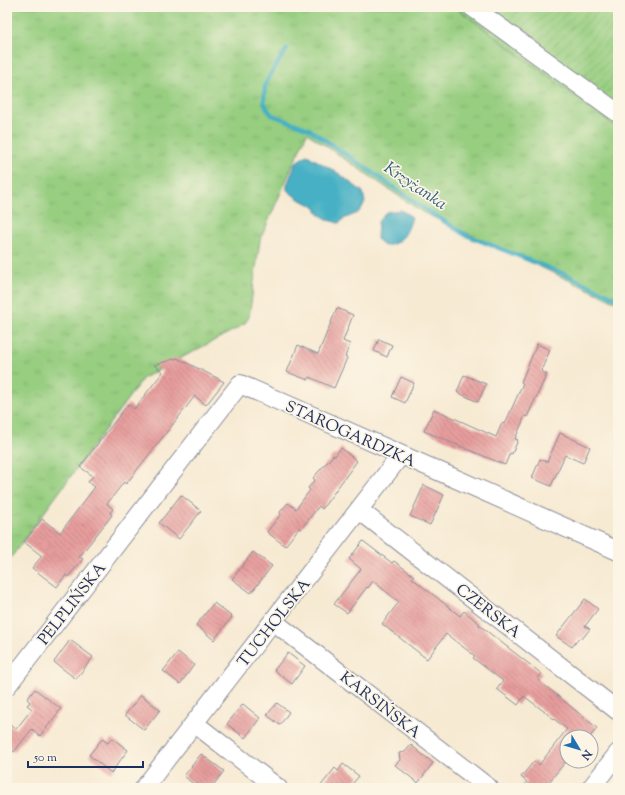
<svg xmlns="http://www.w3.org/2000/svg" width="625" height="795" font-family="'Sorts Mill Goudy',serif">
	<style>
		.grass { fill: url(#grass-tufts); stroke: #597e6f }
		.garden { fill: url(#garden-furrows); stroke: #597e6f }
		.water { fill: #46b0c4; stroke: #307091 }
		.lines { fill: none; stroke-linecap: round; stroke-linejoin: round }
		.stream { stroke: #46b0c4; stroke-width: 4.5 }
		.building { fill: url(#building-back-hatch) }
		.minor-casing { stroke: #898c98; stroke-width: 20 }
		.minor { stroke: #fff; stroke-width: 18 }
		.labels { text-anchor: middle; stroke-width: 3.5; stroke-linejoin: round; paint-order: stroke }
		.street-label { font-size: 16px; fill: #1b2f5e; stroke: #fcf5e5 }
		.water-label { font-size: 17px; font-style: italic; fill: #2a5c82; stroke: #fcf5e5 }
	</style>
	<defs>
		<pattern id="grass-tufts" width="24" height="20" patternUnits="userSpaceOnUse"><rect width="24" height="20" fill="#97ce80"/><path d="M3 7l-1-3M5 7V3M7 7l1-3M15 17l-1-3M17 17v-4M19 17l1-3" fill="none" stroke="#82b171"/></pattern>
		<pattern id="garden-furrows" width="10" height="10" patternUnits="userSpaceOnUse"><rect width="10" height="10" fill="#97ce80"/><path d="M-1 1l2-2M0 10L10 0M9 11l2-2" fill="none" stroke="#82b171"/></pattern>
		<pattern id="building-back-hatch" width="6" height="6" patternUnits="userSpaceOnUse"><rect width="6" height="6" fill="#e79d9c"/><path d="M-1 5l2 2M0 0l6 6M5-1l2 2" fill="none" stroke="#ba8082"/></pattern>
	</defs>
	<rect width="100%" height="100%" fill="#fcf5e5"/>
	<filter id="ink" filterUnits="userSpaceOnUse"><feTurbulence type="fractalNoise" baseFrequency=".025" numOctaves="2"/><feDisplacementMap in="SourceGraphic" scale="8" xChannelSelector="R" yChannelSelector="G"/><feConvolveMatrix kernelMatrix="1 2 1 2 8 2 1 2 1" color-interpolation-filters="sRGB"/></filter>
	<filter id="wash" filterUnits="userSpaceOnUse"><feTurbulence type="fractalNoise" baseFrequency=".012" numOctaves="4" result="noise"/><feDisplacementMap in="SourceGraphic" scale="16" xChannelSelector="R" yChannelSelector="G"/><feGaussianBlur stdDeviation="0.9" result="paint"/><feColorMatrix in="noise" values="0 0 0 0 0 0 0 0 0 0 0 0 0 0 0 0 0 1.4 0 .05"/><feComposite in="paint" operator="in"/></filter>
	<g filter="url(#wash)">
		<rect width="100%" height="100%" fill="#f7ead3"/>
		<path class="grass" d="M7,7h448l163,121v175l-196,-91 -115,-79 -47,107 -11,77 -4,6 -7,5 -95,50 -136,185z"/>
		<path class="garden" d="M455,7h163v121z"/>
		<path class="water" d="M307,155l31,18 25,19 2,11 -7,10 -15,6 -2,3 -3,1 -9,-3 -9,-5 -5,-8 -18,-9 -10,-8v-5l9,-23z
			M401,210l11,7c-5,17 -10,27 -28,29l-7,-7 1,-17 8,-10z"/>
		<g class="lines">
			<path class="stream" d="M287,49l-15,23 -7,13 -1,17 4,8 4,5 37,14 119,82 38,24 98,39 54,25"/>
		</g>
		<g id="blocks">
			<path class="building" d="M337,308l16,7 -10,26 7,3 -5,13 2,1 -13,30 -25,-11 -1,3 -21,-8 11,-27 20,9z
				M379,339l13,6 -5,12 -13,-6z
				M537,344l13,6 -9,21 6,3 -20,43 -2,-1 -10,23 3,1 -6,14 -2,-1 -5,12 -81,-34 10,-22 62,28 6,-14 3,1 18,-41 -2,-1z
				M177,358l40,20 7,4 -18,23 -11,-9 -69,88 -2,-2 -17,22 6,5 -3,4 2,2 -33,42 4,2 -15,18 -2,-2 -9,12 -25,-19 10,-12 -18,-14 18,-23 18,14 35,-46 -7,-5 5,-6 -13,-9 48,-63 6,5 29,-37 -9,-7z
				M464,375l22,9 -8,18 -21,-10z
				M401,377l13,6 -9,20 -13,-6z
				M560,433l30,14 -7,16 -18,-8 -14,31 -19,-8 8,-19 7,3z
				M341,448l16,13 -35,48 -3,-3 -18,23 -2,-1 -14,18 -18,-14 14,-18 -1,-2 8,-9 8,6 14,-19 -2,-2 7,-8 -2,-2 14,-16h1l5,-7 2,1z
				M424,485l20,10 -14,30 -20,-9z
				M181,495l20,16 -22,28 -20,-16z
				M363,541l29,22 2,-2 20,15 -2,2 48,38 4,-5 16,13 -1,1 63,49 -5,5 60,49 -7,9h-23v23l-23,28h-22l5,-6 -6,-5 13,-16 5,4 28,-36 -43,-33 -6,9 -21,-16 6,-8 -30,-23 2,-2 -29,-22 -19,25 -45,-35 17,-22 -26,-21 -5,7 -1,-1 -20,26 -13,-9 27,-35 -12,-10z
				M253,552l19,14 -21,27 -19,-14z
				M585,599l13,10 -13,17 5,3 -8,10 -2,-2 -8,10 -16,-11z
				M214,603l18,14 -18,23 -18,-15z
				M70,640l23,17 -17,22 -22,-17z
				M178,652l16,13 -14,19 -17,-13z
				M288,653l17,13 -13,18 -18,-14z
				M35,689l26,20 -21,27 -8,-7 -18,23 -7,-5v-24l9,6 16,-20 -5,-4 3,-3 -3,-3z
				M141,695l19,15 -16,20 -19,-15z
				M277,703l12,9 -9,13 -13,-10z
				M243,704l17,14 -15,20 -18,-14z
				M112,738l16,12 -17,23 -22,-18 13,-16 6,4z
				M411,745l22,18 -15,20 -23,-18 5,-5 -1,-7 6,-1z
				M201,754l23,17 -13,17h-13l-14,-12z
				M343,764l16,12 -10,12h-30l16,-20 3,3z"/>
		</g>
	</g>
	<g filter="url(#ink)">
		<use href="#blocks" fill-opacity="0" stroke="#898c98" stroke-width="1"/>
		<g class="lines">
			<g class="minor-casing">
				<path id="minor" d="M472,7l146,106
					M359,510l259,201
					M273,621l216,167
					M7,686l233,-302 205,90 173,77
					M194,723l84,65
					M144,788l257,-333
					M591,788l27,-35"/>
			</g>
			<use href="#minor" class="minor"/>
		</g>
	</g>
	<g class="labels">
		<g class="street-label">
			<text transform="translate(351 433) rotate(24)" y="6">STAROGARDZKA</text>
			<text transform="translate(71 603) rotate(-52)" y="6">PELPLIŃSKA</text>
			<text transform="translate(489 610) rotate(38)" y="6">CZERSKA</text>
			<text transform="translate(273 622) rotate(-52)" y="6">TUCHOLSKA</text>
			<text transform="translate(381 704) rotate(38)" y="6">KARSIŃSKA</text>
		</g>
		<g class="water-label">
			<text transform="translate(416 185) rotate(34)" y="6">Krzyżanka</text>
		</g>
	</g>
	<rect width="625" height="795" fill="none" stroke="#fcf5e5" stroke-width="24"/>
	<g transform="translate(579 749) rotate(128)"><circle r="19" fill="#fcf5e5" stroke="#a2a6af"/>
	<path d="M0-3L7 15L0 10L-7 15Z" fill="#1f6fb2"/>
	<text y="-6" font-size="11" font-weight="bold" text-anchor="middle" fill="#1b2f5e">N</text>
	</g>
	<path d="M28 761v6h115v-6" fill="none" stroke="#1b2f5e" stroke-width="2"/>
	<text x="34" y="761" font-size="12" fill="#1b2f5e" stroke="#fcf5e5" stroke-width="3" paint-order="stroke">50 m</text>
</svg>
